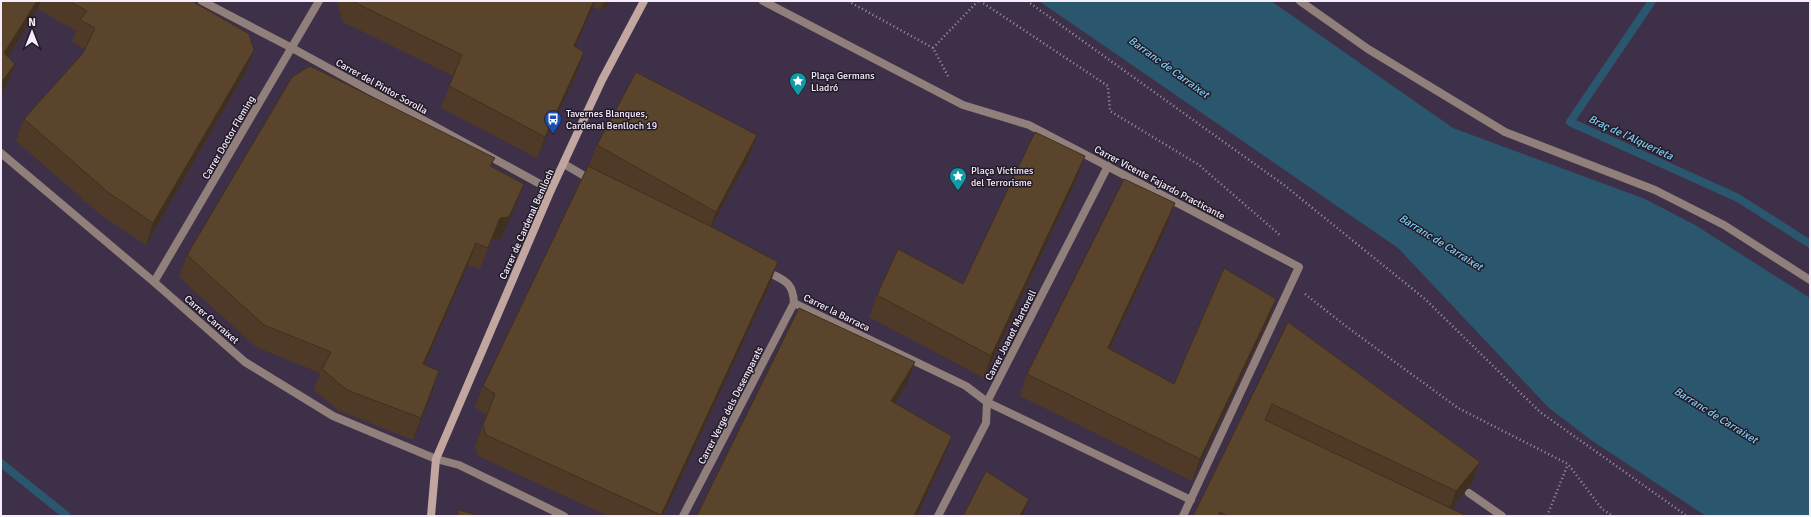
<svg xmlns="http://www.w3.org/2000/svg" width="1811" height="517" font-family="Signika,sans-serif">
	<style>
		.water { fill: #2a576d }
		.lines { fill: none; stroke-linecap: round; stroke-linejoin: round }
		.stream { stroke: #2a576d; stroke-width: 8 }
		.path { stroke: #9f93a7; stroke-width: 2.5; stroke-dasharray: 1 3; stroke-linecap: butt }
		.service { stroke: #907f7a; stroke-width: 8 }
		.pedestrian { stroke: #907f7a; stroke-width: 8 }
		.minor { stroke: #907f7a; stroke-width: 8 }
		.secondary { stroke: #c2a7a0; stroke-width: 8 }
		.wall { fill: #4e3a26 }
		.shaded-wall { fill: #40301f }
		.building { fill: #5b442c; stroke: #40301f }
		.labels { text-anchor: middle; stroke-width: 3; stroke-linejoin: round; paint-order: stroke }
		.poi-label { font-size: 10px; fill: #f6edfd; stroke: #221b27; text-anchor: start }
		.street-label { font-size: 10px; fill: #f6edfd; stroke: #221b27 }
		.water-label { font-size: 11px; font-style: italic; fill: #7fcaef; stroke: #221b27 }
	</style>
	<rect width="100%" height="100%" fill="#3f3049"/>
	<path class="water" d="M1039,1h232l182,127 192,71 50,26 115,73v218h-104l-115,-76 -42,-32 -151,-160z"/>
	<g class="lines">
		<path class="stream" d="M1652,1l-82,121 168,76 72,46
			M1,463l66,53"/>
		<path class="path" d="M848,1l85,47 16,30
			M980,1l128,85 2,25 89,54 82,71
			M1027,1l257,184 141,114 115,113 147,104
			M933,48l45,-47
			M1305,294l42,33 111,81 110,56 34,45 11,7
			M1547,516l21,-52"/>
		<path class="service" d="M1300,1l68,48 137,83 150,58 69,35 86,55
			M1469,493l33,23"/>
		<path class="pedestrian" d="M763,1l200,104 66,20 270,142 -116,249
			M1108,166l-121,236 204,98"/>
		<path class="minor" d="M202,1l90,47 259,142
			M1,153l153,129 91,80 88,54 103,43 23,6 105,51
			M564,164l29,17
			M154,282l165,-281
			M794,303l172,83 21,16 -1,21 -48,93
			M683,516l111,-213c-1,-23 -12,-23 -30,-33"/>
		<path class="secondary" d="M431,516l5,-57 115,-269 51,-110 42,-79"/>
	</g>
	<path class="wall" d="M1,1h191l62,49 -8,21 -100,174 -45,-30 -85,-74 8,-22 59,-66 2,-4 -13,-7 4,-11 -38,-22 -30,48 -1,28 -6,9z
		M337,1h275l-11,9 -8,-3 -18,40 2,26 -40,85 -96,-50 12,-32 -110,-54 -6,-20z
		M757,135l-8,22 -38,69 59,58 -107,232h-55l-130,-60 -3,-10 12,-31 -12,-8 8,-21 106,-220 8,-21z
		M491,167l25,38 -15,34h-9l-12,30 -12,-4 -44,100 15,6 -26,69 -74,-29 -25,-21 6,-17 -64,-26 -77,-70 8,-22z
		M1077,178l-93,200 -115,-61 8,-22 86,-11z
		M1167,225l-57,124 64,35 102,-85 -8,22 -76,160 -172,-85 7,-22z
		M1288,322l184,161 -21,26 16,7h-274z"/>
	<path class="shaded-wall" d="M37,1h4l-3,8 -37,59 3,-15z
		M594,1h1l-2,6 -27,60 8,-21z
		M605,1h7l-11,9z
		M254,50l-8,21 -100,174 7,-22z
		M584,52l-7,21 -40,85 8,-21z
		M15,64l-8,21 -6,9v-7l2,-7z
		M757,135l-8,22 -41,76 8,-21z
		M1085,156l-8,22 -93,200 7,-22z
		M524,184l-8,21 -15,34h-9l-12,30 8,-21 12,-30z
		M1175,203l-8,22 -67,145 8,-22z
		M476,243l-8,22 -53,121 8,-22z
		M778,262l-8,22 -107,232h-2z
		M1276,299l-8,22 -76,160 8,-22z
		M915,362l-8,22 -24,38 8,-21z
		M439,371l-7,22 -19,47 8,-22z
		M952,436l-8,21 -27,59h-3z
		M1480,462l-8,21 -24,30 8,-22z
		M1029,499l-7,17h-2z"/>
	<path class="building" d="M1,1h36l-33,52 11,11 -12,16 -2,-1z
		M69,1h123l57,33 5,16 -101,173 -44,-30 -85,-74 59,-66 12,-25 -15,-8 7,-9z
		M352,1h242l-20,45 10,6 -39,85 -96,-51 13,-31z
		M310,66l185,92 -5,8 34,18 -15,33 -9,1 -12,30 -12,-5 -53,121 16,7 -18,47 -74,-28 -25,-21 9,-17 -67,-27 -77,-70 105,-178z
		M636,72l121,63 -41,77 -119,-67z
		M1035,132l50,24 -94,200 -114,-61 21,-46 65,35z
		M588,166l126,62 64,34 -117,253 -175,-80 -3,-10 12,-31 -12,-8z
		M1124,179l51,24 -67,145 66,36 50,-116 52,31 -76,160 -173,-85z
		M799,308l116,54 -24,39 61,35 -38,80h-217v-1z
		M1288,322l192,140 -24,29 -184,-87 -7,16 202,96h-240l-7,-4 -2,4h-25z
		M986,471l43,28 -9,17h-57z
		M459,510l18,5 1,1h-20z"/>
	<defs>
		<g id="sight-pin" transform="scale(0.9)"><path d="M0 17L-7.5 6A9.5 9.5 0 1 1 7.5 6Z" fill="#0f9aa8" stroke="#221b27"/><path d="M0-6L1.8-2.2L6-1.7L2.9 1.2L3.7 5.4L0 3.3L-3.7 5.4L-2.9 1.2L-6-1.7L-1.8-2.2Z" fill="#fff"/></g>
		<g id="bus-pin" transform="scale(0.9)"><path d="M0 17L-7.5 6A9.5 9.5 0 1 1 7.5 6Z" fill="#1a4fb4" stroke="#221b27"/><path d="M-5-6H5V4H4V6H2V4H-2V6H-4V4H-5ZM-3.5-4V0h7V-4ZM-3.5 1.2v1.5H-2V1.2ZM2 1.2v1.5H3.5V1.2Z" fill="#fff"/></g>
	</defs>
	<g fill-rule="evenodd">
		<use href="#sight-pin" x="798" y="81"/>
		<use href="#bus-pin" x="553" y="119"/>
		<use href="#sight-pin" x="958" y="176"/>
	</g>
	<g class="labels">
		<g class="poi-label">
			<text x="811" y="79">Plaça Germans<tspan x="811" dy="12">Lladró</tspan></text>
			<text x="566" y="117">Tavernes Blanques,<tspan x="566" dy="12">Cardenal Benlloch 19</tspan></text>
			<text x="971" y="174">Plaça Víctimes<tspan x="971" dy="12">del Terrorisme</tspan></text>
		</g>
		<g class="street-label">
			<text transform="translate(382 86) rotate(29)" y="4">Carrer del Pintor Sorolla</text>
			<text transform="translate(228 137) rotate(-60)" y="4">Carrer Doctor Fleming</text>
			<text transform="translate(1160 182) rotate(28)" y="4">Carrer Vicente Fajardo Practicante</text>
			<text transform="translate(526 224) rotate(-66)" y="4">Carrer de Cardenal Benlloch</text>
			<text transform="translate(837 312) rotate(26)" y="4">Carrer la Barraca</text>
			<text transform="translate(212 319) rotate(41)" y="4">Carrer Carraixet</text>
			<text transform="translate(1010 335) rotate(-63)" y="4">Carrer Joanot Martorell</text>
			<text transform="translate(730 405) rotate(-63)" y="4">Carrer Verge dels Desemparats</text>
		</g>
		<g class="water-label">
			<text transform="translate(1169 67) rotate(36)" y="4">Barranc de Carraixet</text>
			<text transform="translate(1631 137) rotate(25)" y="4">Braç de l'Alquerieta</text>
			<text transform="translate(1441 242) rotate(32)" y="4">Barranc de Carraixet</text>
			<text transform="translate(1716 415) rotate(32)" y="4">Barranc de Carraixet</text>
		</g>
	</g>
	<rect width="1811" height="517" fill="none" stroke="#f6edfd" stroke-width="4"/>
	<g transform="translate(32 32)" stroke="#221b27" stroke-width="3" paint-order="stroke">
	<path d="M0-3L7 15L0 10L-7 15Z" fill="#f6edfd"/>
	<text y="-6" font-size="11" font-weight="bold" text-anchor="middle" fill="#f6edfd">N</text>
	</g>
</svg>
